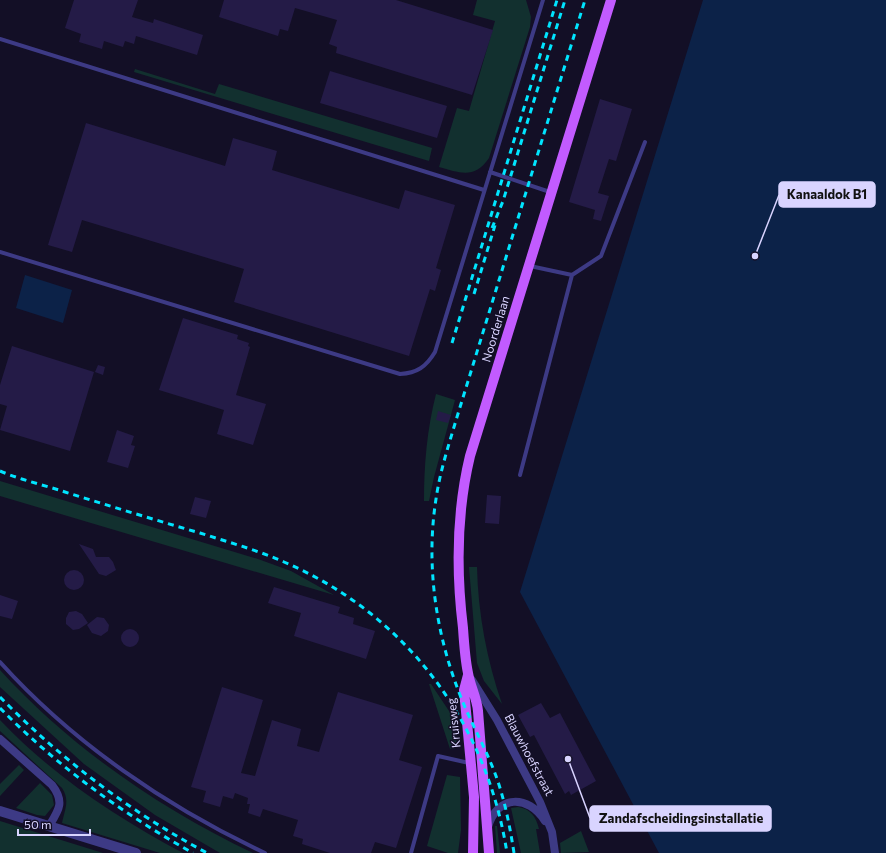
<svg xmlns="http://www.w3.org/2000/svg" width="886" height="853" font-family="Commissioner,sans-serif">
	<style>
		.green { fill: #12302f }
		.water { fill: #0c2248 }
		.building { fill: #241b47 }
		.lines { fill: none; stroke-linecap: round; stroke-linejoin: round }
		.service { stroke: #3d3a85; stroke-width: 4 }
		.minor { stroke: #3d3a85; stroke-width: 8 }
		.tertiary { stroke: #3d3a85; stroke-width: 10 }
		.primary { stroke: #c25bff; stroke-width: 10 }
		.rail { stroke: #00e5ff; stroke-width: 3; stroke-dasharray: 6 5; stroke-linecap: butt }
		.labels { text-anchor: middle; stroke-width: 3; stroke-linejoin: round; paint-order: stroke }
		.street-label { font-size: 12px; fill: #d9d4ff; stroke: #130f26 }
		.leader { fill: none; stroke: #d9d4ff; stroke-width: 1.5 }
		.callout-dot { fill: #d9d4ff; stroke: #130f26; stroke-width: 1.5 }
		.callout { fill: #d9d4ff; stroke: #d9d4ff; stroke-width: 1.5 }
		.callout-label { font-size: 13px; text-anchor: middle; font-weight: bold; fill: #111 }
	</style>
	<rect width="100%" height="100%" fill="#130f26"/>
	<path class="green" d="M477,0h49l5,17 -1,10 -41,131c-14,21 -29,15 -50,9l18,-59 12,3 26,-90 -22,-6z
		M135,69l80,25 4,-10 213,64 -3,13 -295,-89z
		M436,394l19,6 -21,77 -5,24h-5c0,-36 3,-72 12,-107z
		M0,481l258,78 33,12 43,24 -334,-99z
		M469,567h8c1,47 10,93 25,137l-18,-23 -7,-18z
		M0,670c69,76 160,139 253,183h-33l-65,-38 -71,-51 -84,-77z
		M429,684h2l24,36 2,28 -7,1z
		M0,720c52,55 117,98 183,133h-23l-98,-30c3,-14 8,-23 0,-35l-62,-57z
		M19,765l5,5 -24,26v-12z
		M447,775l13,2 1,53 -3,23h-10l-21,-7z
		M40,783l12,12 2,10 -9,11 -8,-1 -21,-7z
		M518,807c13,2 18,10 21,22h-3l4,24h-19l-10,-45z
		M0,821l103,32h-103z
		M495,826h2l3,27h-3z
		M581,831l8,21 -28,1 -1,-10z"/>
	<path class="water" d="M703,0h183v853h-227l-139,-261z
		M25,275l47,15 -9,33 -47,-15z"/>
	<path class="building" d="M74,0h64l-6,17 21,6 1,-4 49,16 -6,20 -61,-19 -2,8 -9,-3 -2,6 -19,-6 -2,8 -23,-7 2,-8 -16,-6z
		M224,0h172l97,30 -21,65 -136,-42 1,-6 -8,-3 8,-24 -42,-12 -7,23 -8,-2 -2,7 -59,-19z
		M330,71l117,35 -10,32 -117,-35z
		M600,99l32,10 -16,52 -7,-2 -11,34 11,3 -8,25 -8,-2 2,-9 -26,-8z
		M86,123l139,43 8,-28 44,13 -5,19 127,39 6,-19 50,15 -19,63 5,2 -6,21 -5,-2 -21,67 -175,-54 10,-33 -162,-49 -10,32 -24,-7z
		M183,318l55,17 -1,4 12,4 -1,3 2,1 -14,48 30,9 -13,41 -36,-11 7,-24 -65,-20z
		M12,346l82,26 -24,79 -70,-21 7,-24 -7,-2v-19z
		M98,365l7,2 -2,8 -8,-3z
		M438,411l13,4 -3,8 -12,-3z
		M117,430l17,6 -3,9 4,1 -7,22 -21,-6z
		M487,495l14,1 -2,28 -14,-1z
		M195,497l16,4 -5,17 -16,-4z
		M79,544l14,5 3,8h13l4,5 3,8 -10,6 -7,-2z
		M64 580a10 10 0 1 1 20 0a10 10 0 1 1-20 0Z
		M274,587l66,20 -2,6 16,5 -1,6 22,7 -9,28 -72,-23 7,-23 -33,-10z
		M0,595l18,6 -6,18 -12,-3z
		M76,611l6,3 6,9 -9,6 -6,1 -7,-6v-6l3,-6z
		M97,617l7,1 5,7 -1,6 -7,5 -9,-3 -5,-8z
		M121 638a9 9 0 1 1 18 0a9 9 0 1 1-18 0Z
		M222,687l41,13 -22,73 14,3 17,-56 29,9 -4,17 22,6 19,-60 75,23 -14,45 23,7 -26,81 -21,-6 -4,11h-41l-28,-9 1,-5 -10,-3 5,-16 -35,-11 -3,8 -12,-4 2,-9h-3l1,-6 -13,-5 -2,6 -10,-3 -3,11 -17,-5 3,-11 -15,-4z
		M541,703l9,15 10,-5 36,68 -25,14 -2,-4 -4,3 -31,-59 -4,2 -12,-22z"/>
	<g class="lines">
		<path class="service" d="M0,39l484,151
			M490,172l60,20
			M0,252l400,122c17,-1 26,-7 35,-22l108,-352
			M572,275l29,-19 44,-114
			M520,475l52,-200 -42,-9
			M0,662c73,81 167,145 265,191
			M411,853l27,-97 31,7"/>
		<path class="minor" d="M472,680l25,40 43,82 12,30 3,21
			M0,739l52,46c13,17 7,25 -3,41
			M488,827c9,-32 40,-33 57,-6"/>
		<path class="tertiary" d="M0,811l136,42"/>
		<path class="primary" d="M468,675l-4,15 10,107 -1,56
			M489,853l-11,-142c-1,-13 -8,-25 -10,-38 -3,-14 -4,-30 -5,-45 -7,-58 -7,-114 7,-172l141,-456"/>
		<path class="rail" d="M492,228l11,-27 62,-201
			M474,294l22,-72
			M452,343l105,-343
			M0,471c21,9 44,14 65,21 45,14 90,28 135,41 28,9 57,17 84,29 122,52 203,161 223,291
			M0,697c61,62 130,115 207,156
			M0,708c57,58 123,106 193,145
			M514,853c-4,-26 -9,-52 -18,-77 -11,-30 -28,-58 -39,-89 -22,-59 -31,-125 -21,-188 4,-28 13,-55 21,-82l128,-417"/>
	</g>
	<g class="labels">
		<g class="street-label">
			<text transform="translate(496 329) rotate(-73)" y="4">Noorderlaan</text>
			<text transform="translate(454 723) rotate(-96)" y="4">Kruisweg</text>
			<text transform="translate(529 755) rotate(62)" y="4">Blauwhoefstraat</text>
		</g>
	</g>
	<path class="leader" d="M755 256L779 195M568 759L590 818"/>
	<g class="callout-dot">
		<circle cx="755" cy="256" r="4"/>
		<circle cx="568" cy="759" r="4"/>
	</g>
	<g class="callout">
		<rect x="779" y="182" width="96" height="25" rx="4"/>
		<rect x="590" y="806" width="181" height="25" rx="4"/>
	</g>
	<g class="callout-label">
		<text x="827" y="199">Kanaaldok B1</text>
		<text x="681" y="823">Zandafscheidingsinstallatie</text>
	</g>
	<path d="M18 829v6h72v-6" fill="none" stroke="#d9d4ff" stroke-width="2"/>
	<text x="24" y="829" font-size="12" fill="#d9d4ff" stroke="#130f26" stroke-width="3" paint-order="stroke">50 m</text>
</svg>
